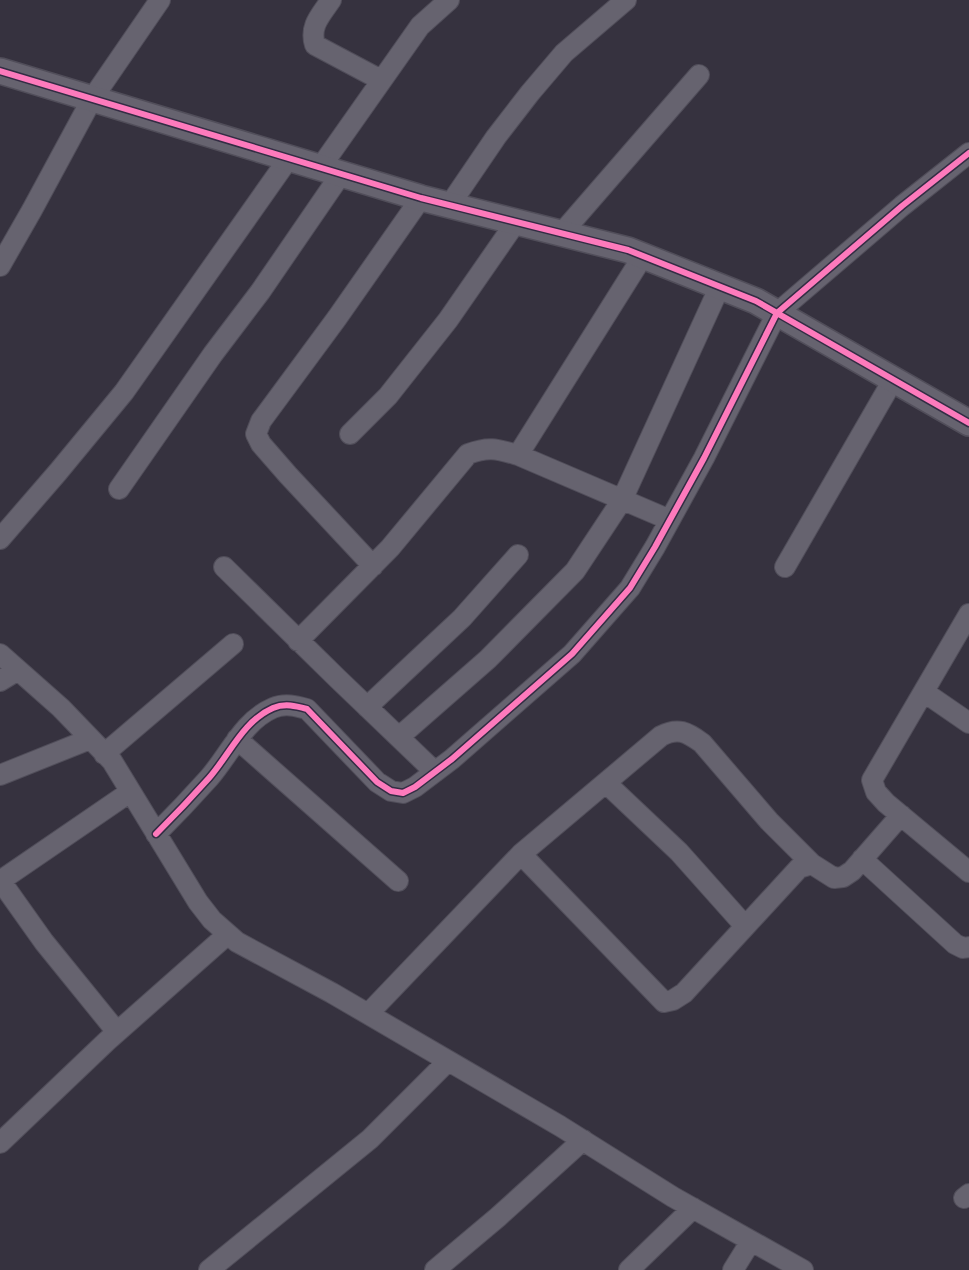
<svg xmlns="http://www.w3.org/2000/svg" width="969" height="1270" font-family="Signika,sans-serif">
	<style>
		.lines { fill: none; stroke-linecap: round; stroke-linejoin: round }
		.minor-casing { stroke: #514e5a; stroke-width: 22 }
		.tertiary-casing { stroke: #514e5a; stroke-width: 28 }
		.minor { stroke: #66636f; stroke-width: 20 }
		.tertiary { stroke: #66636f; stroke-width: 25 }
		.cycleway-casing { stroke: #332d44; stroke-width: 9 }
		.cycleway { stroke: #fd7abc; stroke-width: 6 }
	</style>
	<rect width="100%" height="100%" fill="#36323f"/>
	<g class="lines">
		<g class="minor-casing">
			<path id="minor" d="M331,0c-10,15 -22,26 -16,45l66,35
				M320,168l100,-142 29,-26
				M449,206l47,-69 34,-44 34,-40 62,-53
				M561,234l138,-159
				M0,266l32,-56 60,-111 68,-99
				M350,434l38,-38 60,-76 68,-98
				M518,455l125,-199
				M119,489l94,-135 47,-62 81,-118
				M0,539l58,-67 66,-80 165,-234
				M373,566l-85,-91 -27,-31 -5,-10 5,-13 76,-103 84,-120
				M224,567l113,111 98,94
				M785,567l108,-187
				M969,614l-97,166 4,12 10,11 83,69
				M298,641l92,-93 78,-94c21,-8 29,-5 50,1l152,65
				M0,654l61,54 51,53 86,141 14,18 25,22 95,51 228,133 113,71 130,73
				M0,681l18,-11
				M924,692l45,31
				M367,707l95,-89 56,-63
				M399,737l89,-78 87,-88 47,-71 98,-214
				M237,739l161,142
				M104,754l129,-110
				M0,775l90,-36
				M606,783l73,69 66,74
				M156,834c18,-18 36,-37 53,-56 21,-24 34,-57 64,-70 12,-5 23,-2 34,1l70,73 14,9 12,2 12,-6 37,-28 120,-105 58,-66 25,-41 49,-89 73,-145 125,-107 67,-53
				M521,854l143,148 9,-2 11,-7 115,-125 13,-4 22,14 9,-1 9,-6 49,-56
				M862,859l93,85 8,4 6,-1
				M0,880l44,62 73,90
				M0,881l130,-89
				M368,1014l153,-160 140,-118c17,-9 26,-4 41,7l67,78 43,43
				M0,1143l107,-102 121,-107
				M964,1198l5,-4
				M209,1270l161,-131 78,-78
				M435,1270l63,-53 85,-77
				M629,1270l64,-62
				M733,1270l18,-29"/>
		</g>
		<g class="tertiary-casing">
			<path id="tertiary" d="M0,71l421,127 207,52 128,51 213,122"/>
		</g>
		<use href="#minor" class="minor"/>
		<use href="#tertiary" class="tertiary"/>
		<g class="cycleway-casing">
			<path id="cycleway" d="M0,71l421,127 207,52 128,51 213,122
				M156,834c18,-18 36,-37 53,-56 21,-24 34,-57 64,-70 12,-5 23,-2 34,1l70,73 14,9 12,2 12,-6 37,-28 120,-105 58,-66 25,-41 49,-89 73,-145 125,-107 67,-53"/>
		</g>
		<use href="#cycleway" class="cycleway"/>
	</g>
</svg>
